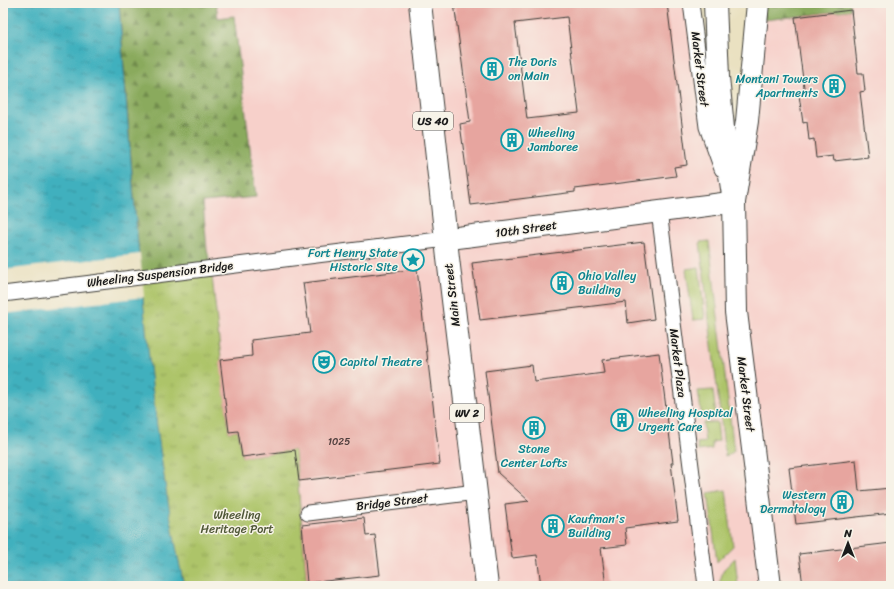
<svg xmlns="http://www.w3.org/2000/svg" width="894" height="589" font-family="Sriracha,sans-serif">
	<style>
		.built { fill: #f7d0ca }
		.grass { fill: #adc469; stroke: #647042 }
		.forest { fill: url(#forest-firs); stroke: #53633c }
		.park { fill: url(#park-tufts); stroke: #647042 }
		.water { fill: url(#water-ripples); stroke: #2e666d }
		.pier { fill: #eae1c1 }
		.building { fill: #e7a59f; fill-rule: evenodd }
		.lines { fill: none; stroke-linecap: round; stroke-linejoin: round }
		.street-casing { stroke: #3b3a35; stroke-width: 17 }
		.secondary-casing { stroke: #3b3a35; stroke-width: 23 }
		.primary-casing { stroke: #3b3a35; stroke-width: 24 }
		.highway-casing { stroke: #3b3a35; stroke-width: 24 }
		.street { stroke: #fff; stroke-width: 15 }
		.secondary { stroke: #fff; stroke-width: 21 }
		.primary { stroke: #fff; stroke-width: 22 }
		.highway { stroke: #fff; stroke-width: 22 }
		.labels { text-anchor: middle; stroke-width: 3; stroke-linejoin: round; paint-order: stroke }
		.number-label { font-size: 10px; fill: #4f3e3d }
		.shield { fill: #f7f3e8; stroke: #5e5c59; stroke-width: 1 }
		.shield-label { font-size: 11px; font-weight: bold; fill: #1c1c1c }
		.culture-label { font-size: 12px; fill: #0d838f; stroke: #f7f3e8; text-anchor: start }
		.street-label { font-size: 12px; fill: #1c1c1c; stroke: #f7f3e8 }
		.park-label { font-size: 12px; fill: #4f5737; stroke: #f7f3e8 }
	</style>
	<defs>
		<pattern id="forest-firs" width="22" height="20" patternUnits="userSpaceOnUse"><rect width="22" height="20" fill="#8aaa5d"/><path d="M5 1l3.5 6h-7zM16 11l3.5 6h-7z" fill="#708a4c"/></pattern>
		<pattern id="park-tufts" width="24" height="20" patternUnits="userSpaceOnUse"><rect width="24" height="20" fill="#adc469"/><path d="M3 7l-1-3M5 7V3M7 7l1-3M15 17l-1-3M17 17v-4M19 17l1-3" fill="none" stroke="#94a85a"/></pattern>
		<pattern id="water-ripples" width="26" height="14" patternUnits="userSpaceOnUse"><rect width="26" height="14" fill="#41b0be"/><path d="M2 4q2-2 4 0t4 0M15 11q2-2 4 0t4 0" fill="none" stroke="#368e9a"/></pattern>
	</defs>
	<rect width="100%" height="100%" fill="#f7f3e8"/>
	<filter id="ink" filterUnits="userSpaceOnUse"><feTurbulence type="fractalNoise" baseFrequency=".025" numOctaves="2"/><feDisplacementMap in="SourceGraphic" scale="8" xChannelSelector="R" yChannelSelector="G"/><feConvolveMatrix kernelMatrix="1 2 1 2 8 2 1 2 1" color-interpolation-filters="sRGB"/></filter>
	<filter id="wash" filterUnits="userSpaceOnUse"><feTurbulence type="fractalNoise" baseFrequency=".012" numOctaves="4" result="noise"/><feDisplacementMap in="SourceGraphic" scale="16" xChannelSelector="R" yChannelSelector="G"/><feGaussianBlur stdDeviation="0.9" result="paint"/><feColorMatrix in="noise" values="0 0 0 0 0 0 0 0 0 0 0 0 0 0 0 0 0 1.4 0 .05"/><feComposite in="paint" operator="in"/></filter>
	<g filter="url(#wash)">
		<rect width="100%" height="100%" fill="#eae1c1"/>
		<path class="built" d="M216,3h476l34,177 41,-177h124v583h-584l-65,-129 -4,-26 -9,1 -19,-177 -3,-5 -4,-48 53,-5 -22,-181 -16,2z"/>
		<path class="grass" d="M709,241l25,210 -5,4 -4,1 -25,-214z
			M699,267l6,52 -12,1 -7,-51z
			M713,390l3,27 -14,1 -4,-27z
			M717,422l2,19 -7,1v7l-14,2 -1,-8 8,-1 -2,-19z
			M726,490l7,56 -16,16 -9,-69z
			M735,558l3,28h-20l6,-17z"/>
		<path class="forest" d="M119,3h97l2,15 16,-2 22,181 -53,5 4,48 4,17 -27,319 -45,-323z
			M758,3h92l1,7 -95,11z"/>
		<path class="park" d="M211,267l18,165 9,-1 4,26 53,-7 12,136h-123l-14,-62 -14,-90 -16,-157z"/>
		<path class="water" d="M3,3h116c8,109 16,217 27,326 9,88 19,170 38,257h-181z"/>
		<path class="pier" d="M140,254l4,43 -141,17v-44z"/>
		<g id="blocks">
			<path class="building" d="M454,3h213l20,162 -13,2 2,9 -101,13v3l-104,13 -11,-81 10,-2zM567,17l12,96 -52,6 -12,-96z
				M851,10l7,63h5l2,18 -5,1 8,65 -34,4 -1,-5 -17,2 -2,-19 -5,1 -2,-18 -4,1 -4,-28h6l-10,-78z
				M644,242l10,77 -26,4 -2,-21 -146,18 -8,-57z
				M417,269l23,195 -141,17 -4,-31 -53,7 -4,-26 -9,1 -9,-72 32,-4 -1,-16 59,-7 -7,-50z
				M659,353l14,110h-2l7,58 -53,7 2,17 -26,3 5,38h-65l-4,-31 -25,3 -7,-54 24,-3 -31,-28 -13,-102 47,-6 2,17 70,-9 -2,-13z
				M856,460l3,31 32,-3v25l-95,11 -7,-56z
				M364,518l2,18 9,-1 5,40 -73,8 -5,-58z
				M891,543v43h-88l-4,-32z"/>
		</g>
	</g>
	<g filter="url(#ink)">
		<use href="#blocks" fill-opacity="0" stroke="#3b3a35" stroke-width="1"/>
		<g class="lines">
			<g class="street-casing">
				<path id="street" d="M691,3l16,124 15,42
					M659,211l47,375
					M3,294l443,-55
					M308,513l168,-21"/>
			</g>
			<g class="secondary-casing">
				<path id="secondary" d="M446,239l288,-37"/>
			</g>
			<g class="primary-casing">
				<path id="primary" d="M420,3l28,255 39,328
					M758,3l-11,118 -13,81 2,110 34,274"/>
			</g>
			<g class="highway-casing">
				<path id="highway" d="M715,3l3,74 5,51 11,74"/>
			</g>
			<use href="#street" class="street"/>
			<use href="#secondary" class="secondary"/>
			<use href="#primary" class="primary"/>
			<use href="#highway" class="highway"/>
		</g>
	</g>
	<defs>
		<g id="building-ring" transform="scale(1.15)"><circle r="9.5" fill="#f7f3e8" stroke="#0f9aa8" stroke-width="1.5"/><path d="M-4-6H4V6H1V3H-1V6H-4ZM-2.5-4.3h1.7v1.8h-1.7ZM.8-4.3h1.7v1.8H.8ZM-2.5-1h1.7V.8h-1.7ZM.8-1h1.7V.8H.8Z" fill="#0f9aa8"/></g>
		<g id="sight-ring" transform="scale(1.15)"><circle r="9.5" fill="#f7f3e8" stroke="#0f9aa8" stroke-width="1.5"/><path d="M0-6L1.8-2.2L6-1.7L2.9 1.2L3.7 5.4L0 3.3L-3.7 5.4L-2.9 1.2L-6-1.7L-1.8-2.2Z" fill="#0f9aa8"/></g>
		<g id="theatre-ring" transform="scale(1.15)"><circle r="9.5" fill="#f7f3e8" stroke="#0f9aa8" stroke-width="1.5"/><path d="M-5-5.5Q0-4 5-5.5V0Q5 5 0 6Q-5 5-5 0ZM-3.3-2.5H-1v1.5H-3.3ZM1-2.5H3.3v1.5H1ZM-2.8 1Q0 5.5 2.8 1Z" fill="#0f9aa8"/></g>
	</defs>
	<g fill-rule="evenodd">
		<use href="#building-ring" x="492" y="69"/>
		<use href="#building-ring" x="834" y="86"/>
		<use href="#building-ring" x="512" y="140"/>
		<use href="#sight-ring" x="413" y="260"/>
		<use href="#building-ring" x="562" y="283"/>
		<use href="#theatre-ring" x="324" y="362"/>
		<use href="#building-ring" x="622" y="420"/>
		<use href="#building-ring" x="534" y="428"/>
		<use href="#building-ring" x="842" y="502"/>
		<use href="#building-ring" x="553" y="526"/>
	</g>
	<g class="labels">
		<g class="number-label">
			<text x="339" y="445">1025</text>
		</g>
		<g class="shield">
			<rect x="413" y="112" width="40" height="18" rx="3"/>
			<rect x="450" y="404" width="34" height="18" rx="3"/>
		</g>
		<g class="shield-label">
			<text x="433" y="125">US 40</text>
			<text x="467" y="417">WV 2</text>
		</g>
		<g class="culture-label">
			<text x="508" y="66">The Doris<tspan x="508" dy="14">on Main</tspan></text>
			<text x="818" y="83" text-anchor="end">Montani Towers<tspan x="818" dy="14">Apartments</tspan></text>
			<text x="528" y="137">Wheeling<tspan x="528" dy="14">Jamboree</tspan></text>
			<text x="398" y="257" text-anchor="end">Fort Henry State<tspan x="398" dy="14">Historic Site</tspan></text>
			<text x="578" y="280">Ohio Valley<tspan x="578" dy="14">Building</tspan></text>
			<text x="340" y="366">Capitol Theatre</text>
			<text x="638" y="417">Wheeling Hospital<tspan x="638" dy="14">Urgent Care</tspan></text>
			<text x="534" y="453" text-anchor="middle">Stone<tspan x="534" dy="14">Center Lofts</tspan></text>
			<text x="826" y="499" text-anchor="end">Western<tspan x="826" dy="14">Dermatology</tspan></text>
			<text x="568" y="523">Kaufman's<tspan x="568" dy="14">Building</tspan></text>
		</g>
		<g class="street-label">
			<text transform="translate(700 69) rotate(83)" y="4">Market Street</text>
			<text transform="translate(526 229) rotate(-8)" y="4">10th Street</text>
			<text transform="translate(160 274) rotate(-7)" y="4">Wheeling Suspension Bridge</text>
			<text transform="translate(452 295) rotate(-97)" y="4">Main Street</text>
			<text transform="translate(678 363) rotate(83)" y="4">Market Plaza</text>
			<text transform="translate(746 394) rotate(83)" y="4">Market Street</text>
			<text transform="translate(392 502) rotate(-7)" y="4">Bridge Street</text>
		</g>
		<g class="park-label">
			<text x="237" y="519">Wheeling<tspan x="237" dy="14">Heritage Port</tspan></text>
		</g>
	</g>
	<rect width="894" height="589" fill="none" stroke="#f7f3e8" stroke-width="16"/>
	<g transform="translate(848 543)" stroke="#f7f3e8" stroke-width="3" paint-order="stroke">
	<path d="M0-3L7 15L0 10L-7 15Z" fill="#1c1c1c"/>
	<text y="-6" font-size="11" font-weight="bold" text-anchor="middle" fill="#1c1c1c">N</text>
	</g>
</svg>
